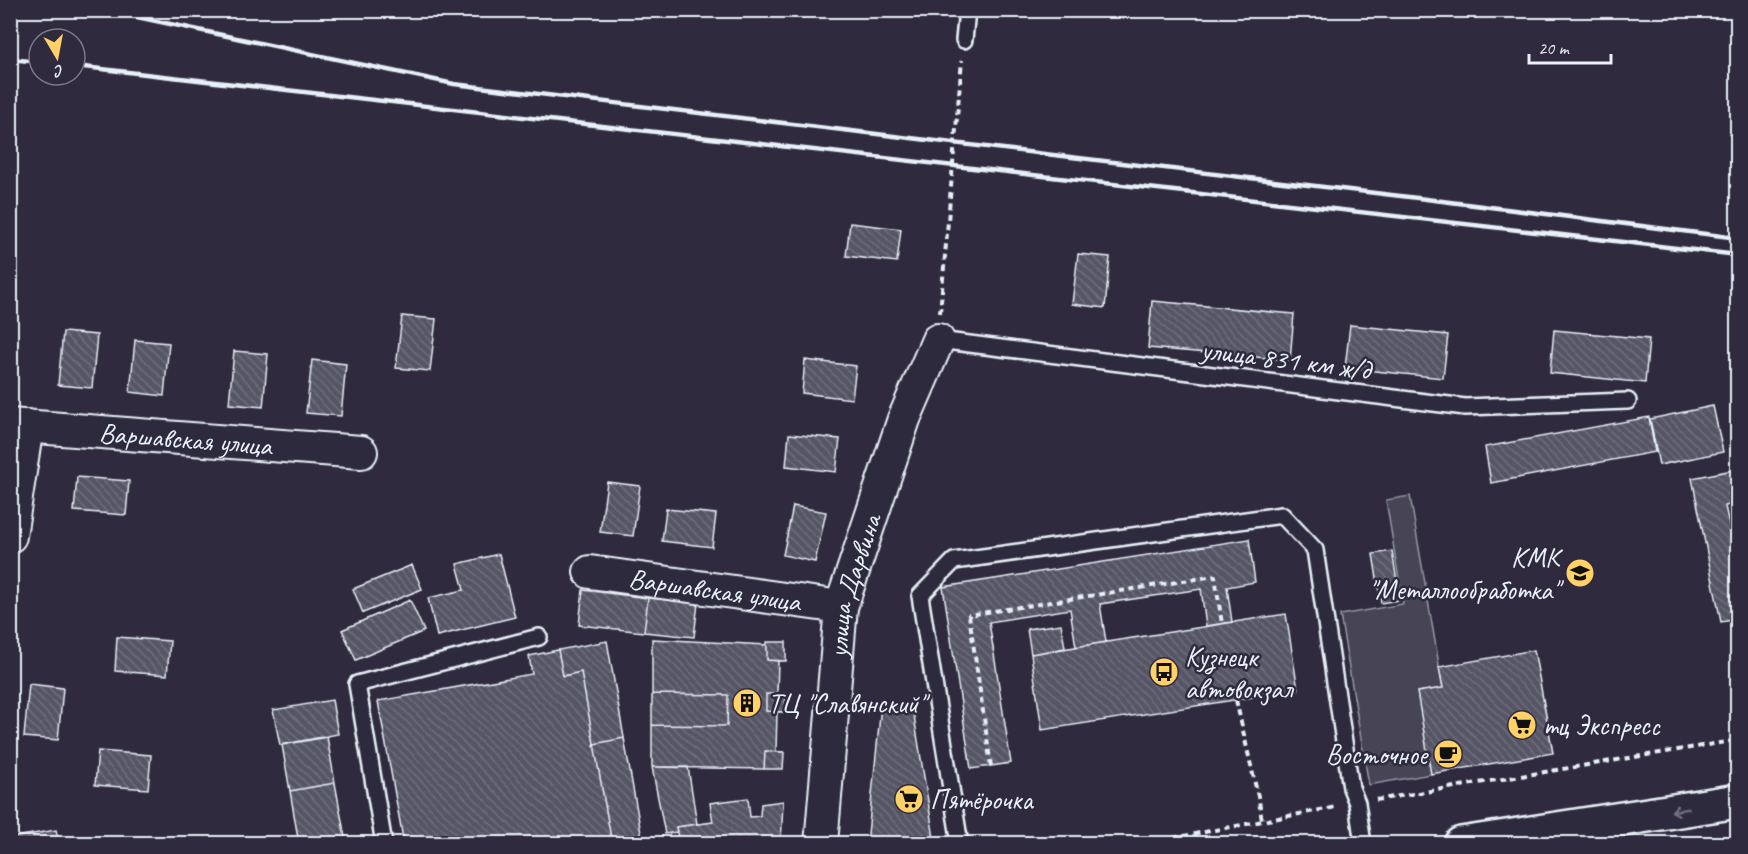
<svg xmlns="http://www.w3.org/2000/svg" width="1748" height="854" font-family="Caveat,sans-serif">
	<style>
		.grass { fill: #464455; stroke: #979aa6; stroke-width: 1.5 }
		.building { fill: url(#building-back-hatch); stroke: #e8f1f8; stroke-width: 1.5 }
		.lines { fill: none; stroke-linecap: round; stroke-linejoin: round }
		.lane-casing { stroke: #e8f1f8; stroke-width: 20 }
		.street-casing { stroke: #e8f1f8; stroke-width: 36 }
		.secondary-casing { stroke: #e8f1f8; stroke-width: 38 }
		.path { stroke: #e8f1f8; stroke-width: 4; stroke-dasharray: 6 4.5; stroke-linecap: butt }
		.lane { stroke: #2f2a3d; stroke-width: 15 }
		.street { stroke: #2f2a3d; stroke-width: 32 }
		.secondary { stroke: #2f2a3d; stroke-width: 33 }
		.rail { stroke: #e8f1f8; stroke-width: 4.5 }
		.oneway { stroke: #70707e }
		.labels { text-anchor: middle; stroke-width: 5; stroke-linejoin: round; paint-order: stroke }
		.street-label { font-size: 28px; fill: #e8f1f8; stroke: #2f2a3d }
		.poi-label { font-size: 28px; fill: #e8f1f8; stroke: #2f2a3d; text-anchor: start }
	</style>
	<defs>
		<pattern id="building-back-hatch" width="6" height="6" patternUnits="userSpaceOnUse" patternTransform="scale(1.5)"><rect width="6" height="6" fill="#575565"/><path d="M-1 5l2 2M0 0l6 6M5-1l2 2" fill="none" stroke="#6f6e7c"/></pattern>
	</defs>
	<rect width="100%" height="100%" fill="#2f2a3d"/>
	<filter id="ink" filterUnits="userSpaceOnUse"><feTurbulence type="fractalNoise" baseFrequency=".0167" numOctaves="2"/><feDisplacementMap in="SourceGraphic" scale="12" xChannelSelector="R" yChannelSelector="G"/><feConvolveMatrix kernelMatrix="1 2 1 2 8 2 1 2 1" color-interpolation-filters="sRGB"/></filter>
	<g filter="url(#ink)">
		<path class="grass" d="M1410,496l33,192 -25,4 13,82 -62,11 -29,-170 63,-11 -17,-104z"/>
		<path class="building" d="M850,223l51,6 -4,33 -51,-6z
			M1078,254l32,3 -5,51 -33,-4z
			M1152,301l142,13 -4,46 -142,-12z
			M402,316l34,3 -6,52 -34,-3z
			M1350,325l98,10 -5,43 -98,-10z
			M1554,330l95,9 -4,44 -95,-10z
			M63,332l34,3 -5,53 -34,-3z
			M135,340l34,3 -5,53 -34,-4z
			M234,351l34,3 -5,53 -34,-3z
			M312,360l34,4 -5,52 -35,-3z
			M805,360l51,6 -4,33 -50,-6z
			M1713,406l10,46 -64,13 -9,-46z
			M1649,417l6,35 -164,31 -6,-36z
			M789,434l51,5 -4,33 -50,-6z
			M1738,469v34l-13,3 13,61v52l-17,3 -29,-144z
			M77,477l52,4 -3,34 -52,-4z
			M607,482l33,4 -7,50 -33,-4z
			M793,506l33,6 -11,50 -32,-7z
			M666,509l50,5 -4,33 -50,-6z
			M1249,539l6,43 -28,5 5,35 -26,4 -5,-37 -101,15 6,38 -30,5 -6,-38 -81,13 22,141 -40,6 -28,-182z
			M1392,551l8,49 -19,3 -8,-49z
			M499,554l16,63 -78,19 -9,-38 36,-8 -7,-26z
			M412,565l10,24 -59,24 -10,-24z
			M583,590l65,8 -4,34 -65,-7z
			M648,598l50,5 -4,34 -50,-5z
			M410,600l14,31 -68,29 -14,-30z
			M1286,614l12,76 -256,40 -11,-76z
			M1061,624l4,24 -34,6 -4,-25z
			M117,637l53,4 -3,34 -52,-4z
			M652,639l115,6v15l11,1 -1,33h-11v17l11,1 -1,40 -11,-1 -1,18 -112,-2v-42l75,1 1,-31 -76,-1z
			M607,641l17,97 -30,6 -13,-72 -18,4 -5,-26z
			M767,642h19v19l-19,-1z
			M558,650l5,26 18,-4 30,166 -30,6h-177l-26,-143 154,-27 -3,-18z
			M1534,650l19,103 -122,21 -14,-82 26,-4 -4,-21z
			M29,684l34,4 -5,52 -34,-3z
			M652,694l76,1 -1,31 -75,-1z
			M766,694h20l-1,18 -19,-1z
			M332,700l6,34 -58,11 -7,-35z
			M881,706l32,4 22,134h-68z
			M327,737l8,46 -45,8 -8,-46z
			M624,738l19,106h-62l30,-6 -17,-94z
			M98,751l53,4 -3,34 -53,-4z
			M765,751l19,1 -1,17h-19z
			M652,767h36l9,57 -21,3 1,5 -12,2z
			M335,783l11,60 -47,1 -9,-53z
			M748,798l2,19 10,-1 1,-12 22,-3 -2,43h-102l-3,-17 37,-5 -3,-19z
			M56,830l3,14h-49v-6z"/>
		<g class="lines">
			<g class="lane-casing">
				<path id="lane" d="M964,40l3,-30
					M938,340l527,67 163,-6
					M384,844l-27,-160 182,-47
					M960,844l-40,-248 34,-35 328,-46 33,35 36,238 6,15 6,41"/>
			</g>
			<g class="street-casing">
				<g id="street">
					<path id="s1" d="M10,425l351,27"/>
					<path d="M10,536l17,-110"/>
					<path id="s2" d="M590,572l251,35"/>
					<path id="s3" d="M821,844l20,-237 63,-188 34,-79"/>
				</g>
			</g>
			<g class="secondary-casing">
				<path id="secondary" d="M1461,844l277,-43"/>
			</g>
			<path class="path" d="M940,313l22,-253
				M1236,700l23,101 3,20
				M991,766l-22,-151 246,-39 7,48
				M1376,800l362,-60
				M1142,844l194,-37"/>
			<use href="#lane" class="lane"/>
			<use href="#street" class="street"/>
			<use href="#secondary" class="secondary"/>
			<path class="rail" d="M104,10l350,74 972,115 312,39
				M10,59l29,3
				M75,66l1663,189"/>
		</g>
		<defs><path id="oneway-shaft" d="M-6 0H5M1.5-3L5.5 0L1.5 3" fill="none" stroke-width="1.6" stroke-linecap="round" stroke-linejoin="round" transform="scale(1.5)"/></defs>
		<use class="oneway" href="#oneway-shaft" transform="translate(1680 810) rotate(171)"/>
	</g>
	<defs>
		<g id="university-disc" transform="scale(1.5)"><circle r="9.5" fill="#ffd166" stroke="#2f2a3d"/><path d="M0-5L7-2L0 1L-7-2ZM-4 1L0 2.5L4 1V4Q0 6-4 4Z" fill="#111"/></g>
		<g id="bus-disc" transform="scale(1.5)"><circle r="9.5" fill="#ffd166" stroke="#2f2a3d"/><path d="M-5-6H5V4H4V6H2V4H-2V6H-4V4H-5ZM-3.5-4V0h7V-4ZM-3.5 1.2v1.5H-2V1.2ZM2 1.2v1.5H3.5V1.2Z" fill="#111"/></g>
		<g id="building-disc" transform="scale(1.5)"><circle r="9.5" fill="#ffd166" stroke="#2f2a3d"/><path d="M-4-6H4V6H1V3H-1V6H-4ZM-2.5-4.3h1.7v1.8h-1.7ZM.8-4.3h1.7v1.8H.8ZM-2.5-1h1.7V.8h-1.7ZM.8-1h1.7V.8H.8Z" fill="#111"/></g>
		<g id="supermarket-disc" transform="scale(1.5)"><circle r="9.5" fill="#ffd166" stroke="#2f2a3d"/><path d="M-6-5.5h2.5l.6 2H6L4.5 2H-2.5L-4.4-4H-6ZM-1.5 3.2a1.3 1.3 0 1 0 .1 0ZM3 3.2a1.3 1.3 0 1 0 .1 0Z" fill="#111"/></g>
		<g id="cafe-disc" transform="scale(1.5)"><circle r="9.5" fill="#ffd166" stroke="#2f2a3d"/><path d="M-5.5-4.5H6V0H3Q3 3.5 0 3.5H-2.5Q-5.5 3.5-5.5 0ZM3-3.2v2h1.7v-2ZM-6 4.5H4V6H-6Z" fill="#111"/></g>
	</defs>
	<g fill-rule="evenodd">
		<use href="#university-disc" x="1580" y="573"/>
		<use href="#bus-disc" x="1164" y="672"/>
		<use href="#building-disc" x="747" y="703"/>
		<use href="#supermarket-disc" x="1522" y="725"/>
		<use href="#cafe-disc" x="1448" y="754"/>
		<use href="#supermarket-disc" x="909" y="799"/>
	</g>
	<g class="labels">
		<g class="street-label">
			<text transform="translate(1286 359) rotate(7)" y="10">улица 831 км ж/д</text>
			<text dy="10" stroke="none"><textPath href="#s1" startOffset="176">Варшавская улица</textPath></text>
			<text dy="10" stroke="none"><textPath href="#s3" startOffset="261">улица Дарвина</textPath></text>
			<text dy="10" stroke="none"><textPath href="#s2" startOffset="126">Варшавская улица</textPath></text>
		</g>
		<g class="poi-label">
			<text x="1559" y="567" text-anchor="end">КМК<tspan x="1559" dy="32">"Металлообработка"</tspan></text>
			<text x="1185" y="666">Кузнецк<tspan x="1185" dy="32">автовокзал</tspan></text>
			<text x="768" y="713">ТЦ "Славянский"</text>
			<text x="1543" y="735">тц Экспресс</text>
			<text x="1427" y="764" text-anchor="end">Восточное</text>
			<text x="930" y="809">Пятёрочка</text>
		</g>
	</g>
	<rect width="1748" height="854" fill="none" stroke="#2f2a3d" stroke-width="36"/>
	<rect x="18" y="18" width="1712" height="818" fill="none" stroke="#e8f1f8" stroke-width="2" filter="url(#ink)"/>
	<g transform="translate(57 57) rotate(170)"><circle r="28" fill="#2f2a3d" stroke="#797a88" stroke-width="1.5"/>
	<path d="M0-4.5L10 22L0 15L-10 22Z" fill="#ffd166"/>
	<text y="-9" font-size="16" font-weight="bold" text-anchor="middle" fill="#e8f1f8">С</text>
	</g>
	<path d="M1529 54v9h82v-9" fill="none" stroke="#e8f1f8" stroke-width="3"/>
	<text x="1538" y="54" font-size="18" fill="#e8f1f8" stroke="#2f2a3d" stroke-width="4.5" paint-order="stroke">20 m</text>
</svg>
